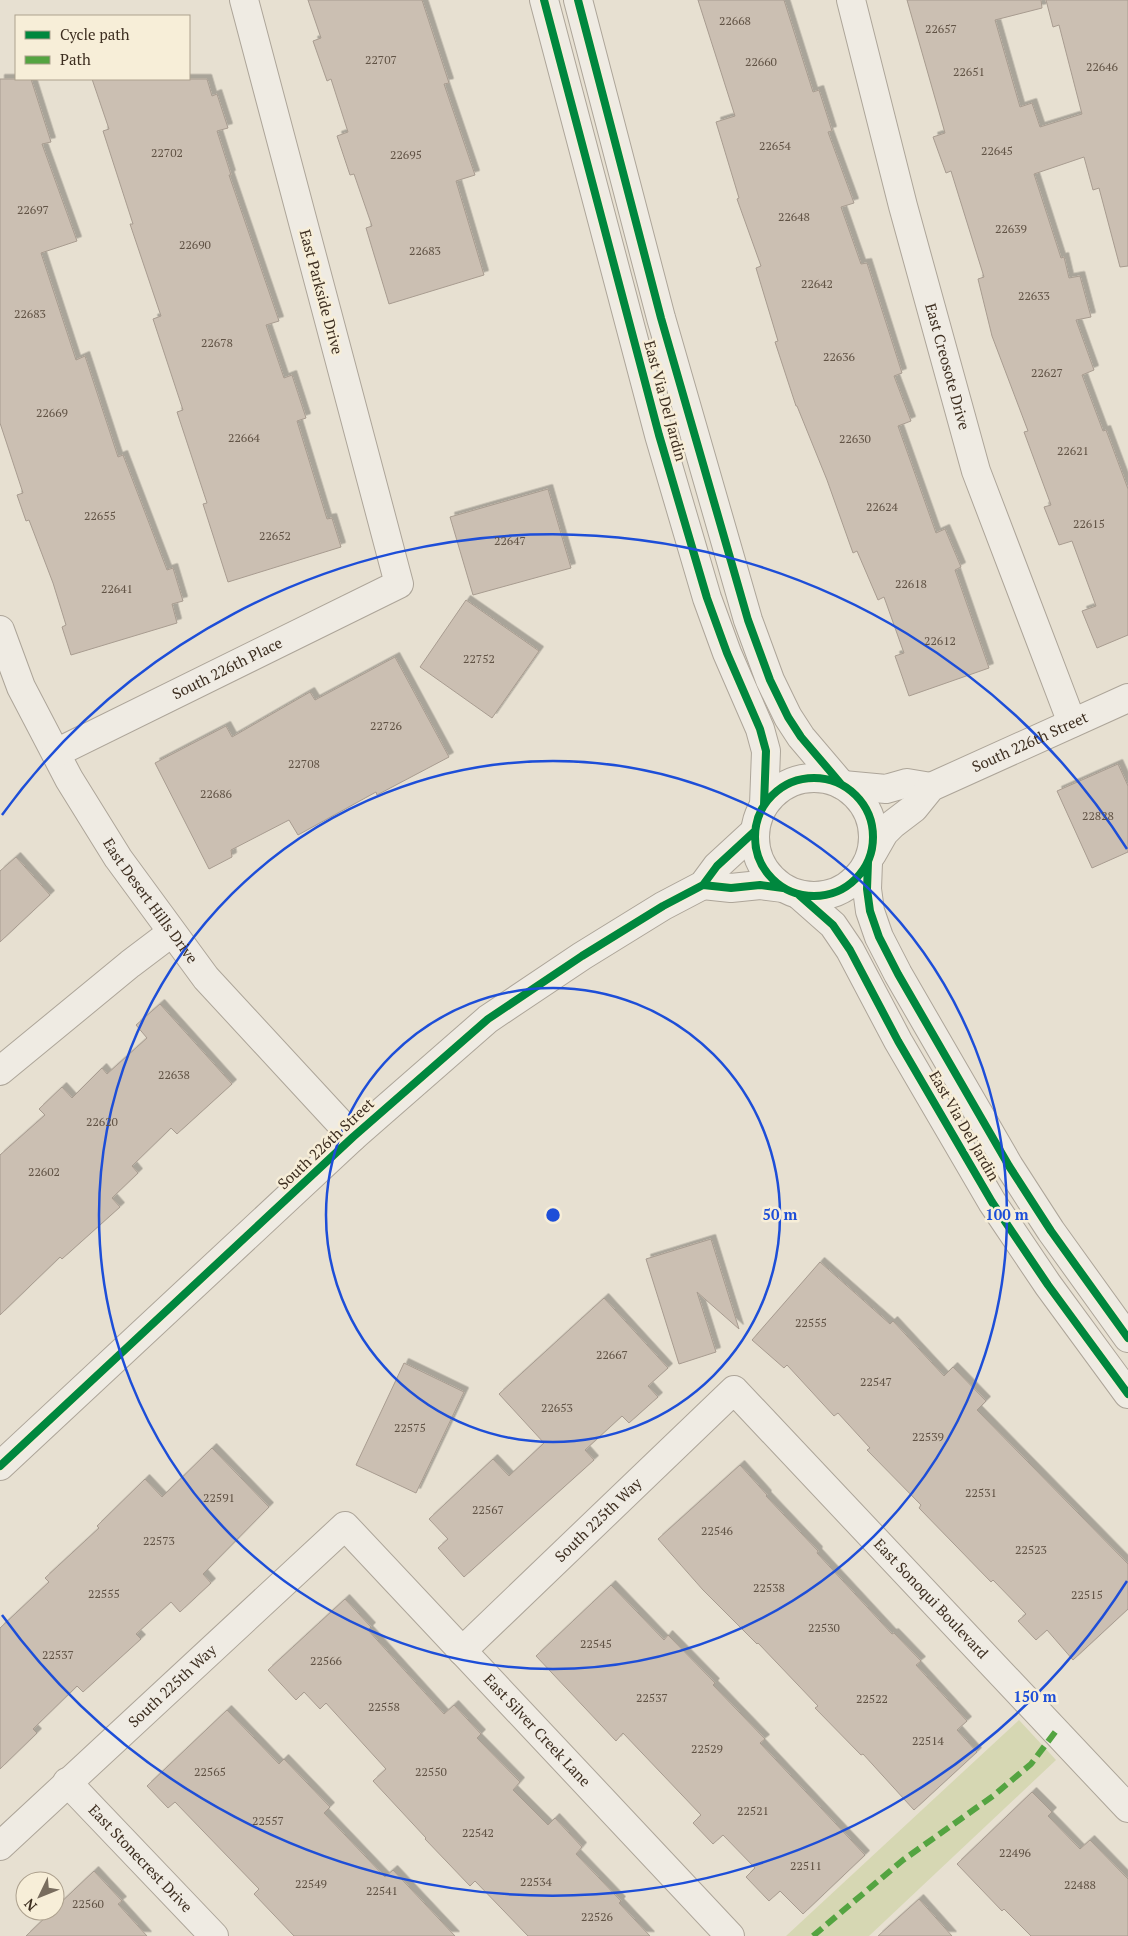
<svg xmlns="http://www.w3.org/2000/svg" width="1128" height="1936" font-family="'PT Serif',serif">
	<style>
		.green { fill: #d6d7b3 }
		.building { fill: #cbbfb2; stroke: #a89c90; filter: url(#shadow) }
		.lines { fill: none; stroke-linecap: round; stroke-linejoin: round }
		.minor-casing { stroke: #ada599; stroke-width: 30 }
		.minor { stroke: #efebe3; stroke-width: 28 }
		.quiet { stroke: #54a441; stroke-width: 6; stroke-dasharray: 12 6; stroke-linecap: butt }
		.cycleway-casing { stroke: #f7eed8; stroke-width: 11 }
		.cycleway { stroke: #00873e; stroke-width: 8 }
		.ring { fill: none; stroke: #1d4ed8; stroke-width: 2.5 }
		.labels { text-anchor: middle; stroke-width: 5; stroke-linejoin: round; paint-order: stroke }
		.number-label { font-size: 12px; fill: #605244 }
		.street-label { font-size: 15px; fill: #3d2e20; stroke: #f7eed8 }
		.centre { fill: #1d4ed8; stroke: #f7eed8; stroke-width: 2.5 }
		.ring-label { font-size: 15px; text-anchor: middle; font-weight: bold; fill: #1d4ed8; stroke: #f7eed8; stroke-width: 5; stroke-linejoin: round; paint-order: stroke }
	</style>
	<defs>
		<filter id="shadow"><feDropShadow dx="4.5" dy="-4.5" stdDeviation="0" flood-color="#0004"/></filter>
	</defs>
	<rect width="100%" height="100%" fill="#e7e0d1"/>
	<path class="green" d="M1019,1720l37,40 -187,176h-83z"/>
	<path class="building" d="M308,0h114l27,83 -5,1 31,91 -19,6 28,94 -95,29 -23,-76 6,-2 -18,-52 -4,1 -13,-39 11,-4 -17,-53 -4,2 -14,-40 8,-3z
		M698,0h86l29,92 6,-2 13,41 -4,1 26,71 -13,4 20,57 6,-1 35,110 -8,3 17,45 -13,5 38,107 9,-4 16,38 -6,3 34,98 -80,28 -14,-40 9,-3 -20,-56 -6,3 -21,-49 -4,2 -26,-73 -30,-74h-1l-21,-64 3,-1 -22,-73 5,-2 -24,-67 2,-1 -23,-76 19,-6z
		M907,0h134l1,8 -47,12 25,87 12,-4 8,24 42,-13 -23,-89 -6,2 -7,-27h82v266l-8,1 -21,-79 -6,2 -9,-33 -50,17 27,84 3,-1 5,21 11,-2 11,41 -15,3 18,50 -12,5 21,56 3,-1 22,59v146l-31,13 -15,-37 14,-5 -24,-65 -13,4 -15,-38 7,-2 -27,-73 4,-1 -36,-95 -14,-57 6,-2 -33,-106 -5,2 -13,-36 12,-4z
		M0,79h31l20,63 -9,2 35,97 -36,12 35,107 9,-4 33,101 5,-2 44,115 6,-2 10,33 -11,3 5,19 -106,32 -9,-28 4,-2 -13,-42 -24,-63 -3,1 -9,-26 6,-2 -23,-70z
		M92,79h115l5,17 5,-2 11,34 -11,3 14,44h-2l50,146 -13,4 18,53 8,-3 14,43 -9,3 30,98 5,-1 9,29 -113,35 -25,-78 4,-1 -30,-91 6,-2 -30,-91 8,-3 -31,-92h3l-30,-93 6,-2z
		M548,489l23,79 -98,27 -23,-78z
		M466,600l73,51 -47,67 -72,-51z
		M395,657l54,100 -72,38 -1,-3 -78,43 -9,-15 -58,30 1,7 -23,12 -54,-106 71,-37 6,11 78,-45 5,8z
		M1118,764l10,22v66l-36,16 -35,-77z
		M16,857l34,38 -50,47v-71z
		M160,1004l72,80 -55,50 -6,-6 -39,38 6,7 -26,25 8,9 -58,52 -2,-2 -60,58v-160l45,-40 -6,-6 23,-22 10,11 30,-30 5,6 40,-36 -11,-13z
		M711,1239l28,90 -42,-37 19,60 -37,12 -33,-105z
		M820,1262l70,62 3,-3 51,55 9,-9 33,34 -9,9 151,154v45l-55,51 -26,-30 -11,10 -18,-19 8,-7 -33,-34 -2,2 -72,-74 2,-3 -54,-55 3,-2 -32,-35 -4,3 -47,-51 -3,3 -32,-28z
		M604,1298l64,70 -20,18 10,11 -29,26 -7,-7 -37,34 9,10 -130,117 -26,-29 10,-9 -19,-20 64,-60 16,17 35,-33 -45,-49z
		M404,1363l60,29 -48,101 -60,-28z
		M212,1448l57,59 -66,67 8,9 -31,29 -9,-10 -35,32 5,5 -22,20 -36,33 -6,-6 -44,43 4,4 -37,36v-141l49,-46 -4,-4 54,-50 -2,-2 48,-47 17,18z
		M740,1465l27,30 -1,1 52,55 -1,2 75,81 2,-1 27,28 -5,4 51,56 -10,9 20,22 -63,58 -51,-56 -2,1 -46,-47 3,-2 -60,-63 -1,1 -54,-54 -45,-51z
		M611,1585l53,55 4,-5 47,48 -2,2 52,54 -5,4 105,112 -62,59 -23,-23 -11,10 -23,-24 9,-9 -32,-33 -10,9 -20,-21 8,-8 -78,-82 -7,8 -80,-85z
		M345,1599l26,28 -3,3 76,84 10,-9 27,29 -4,4 43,44 -7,8 35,35 7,-7 27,29 -6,7 45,47 -2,2 31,33h-122l-53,-55 -5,5 -45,-47 1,-1 -53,-57 13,-12 -60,-66 -6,6 -16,-17 -8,8 -28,-30z
		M227,1710l52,54 5,-5 46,48 -6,6 61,64 8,-7 62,66h-161l-40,-42 5,-5 -84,-87 -7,6 -21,-22z
		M1032,1792l20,20 -4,4 32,33 10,-9 38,39v57h-97l-27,-27 -2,2 -45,-47z
		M94,1871l28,30 -4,3 29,32h-121l26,-25h3v-3z
		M919,1899l33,37h-74z"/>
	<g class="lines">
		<g class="minor-casing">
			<g id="minor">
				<path d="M544,0l115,435 48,163 20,55 33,76 6,22 -2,54"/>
				<path d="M578,0l83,318 87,302 22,60 18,37 13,20 40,47"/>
				<path id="s1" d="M851,0l52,206 73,265 96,252"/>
				<path id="s2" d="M0,630l21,57 48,92 49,79 88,120 147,159"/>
				<path id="s3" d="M56,753l343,-169 -155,-584"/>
				<circle cx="814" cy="837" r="59"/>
				<path d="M843,785l43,4 21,-6 24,4"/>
				<path id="s4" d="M872,854l12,-21 9,-9 21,-16 17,-21 197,-89"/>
				<path d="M868,862l-1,27 3,22 9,26 19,37 111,192 42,65 77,107"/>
				<path d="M703,885l28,3 29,-3 23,3"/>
				<path d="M799,895l34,30 17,25 48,91 94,161 56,83 80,109"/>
				<path d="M0,1071l130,-107 41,-31"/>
				<path d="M0,1466l353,-329 135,-118 94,-63 81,-50 40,-21 14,-19 38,-35"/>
				<path id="s5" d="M462,1651l272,-261 394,418"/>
				<path id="s6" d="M67,1782l147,154"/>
				<path id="s7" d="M0,1846l345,-320 385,410"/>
			</g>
		</g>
		<use href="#minor" class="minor"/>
		<path class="quiet" d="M813,1936l90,-76 90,-64 38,-32 25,-33"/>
		<g class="cycleway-casing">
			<path id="cycleway" d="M544,0l115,435 48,163 20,55 33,76 6,22 -2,54
				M578,0l83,318 87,302 22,60 18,37 13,20 40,47
				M755 837a59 59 0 1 1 118 0a59 59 0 1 1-118 0Z
				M868,862l-1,27 3,22 9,26 19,37 111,192 42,65 77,107
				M703,885l28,3 29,-3 23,3
				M799,895l34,30 17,25 48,91 94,161 56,83 80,109
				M0,1466l353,-329 135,-118 94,-63 81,-50 40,-21 14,-19 38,-35"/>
		</g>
		<use href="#cycleway" class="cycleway"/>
	</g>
	<g class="ring">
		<circle cx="553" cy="1215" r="227"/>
		<circle cx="553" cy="1215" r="454"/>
		<path d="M1127 1581A681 681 0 0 1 2 1615M2 815A681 681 0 0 1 1127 849"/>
	</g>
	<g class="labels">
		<g class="number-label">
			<text x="735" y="25">22668</text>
			<text x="941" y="33">22657</text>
			<text x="381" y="64">22707</text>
			<text x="761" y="66">22660</text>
			<text x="1102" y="71">22646</text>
			<text x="969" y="76">22651</text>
			<text x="775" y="150">22654</text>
			<text x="997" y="155">22645</text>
			<text x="167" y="157">22702</text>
			<text x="406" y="159">22695</text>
			<text x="33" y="214">22697</text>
			<text x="794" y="221">22648</text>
			<text x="1011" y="233">22639</text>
			<text x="195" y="249">22690</text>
			<text x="425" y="255">22683</text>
			<text x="817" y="288">22642</text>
			<text x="1034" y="300">22633</text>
			<text x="30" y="318">22683</text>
			<text x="217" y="347">22678</text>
			<text x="839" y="361">22636</text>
			<text x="1047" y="377">22627</text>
			<text x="52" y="417">22669</text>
			<text x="244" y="442">22664</text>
			<text x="855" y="443">22630</text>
			<text x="1073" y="455">22621</text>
			<text x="882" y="511">22624</text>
			<text x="100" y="520">22655</text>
			<text x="1089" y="528">22615</text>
			<text x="275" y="540">22652</text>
			<text x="510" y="545">22647</text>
			<text x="911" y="588">22618</text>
			<text x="117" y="593">22641</text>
			<text x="940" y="645">22612</text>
			<text x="479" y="663">22752</text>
			<text x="386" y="730">22726</text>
			<text x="304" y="768">22708</text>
			<text x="216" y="798">22686</text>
			<text x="1098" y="820">22828</text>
			<text x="174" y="1079">22638</text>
			<text x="102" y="1126">22620</text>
			<text x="44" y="1176">22602</text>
			<text x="811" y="1327">22555</text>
			<text x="612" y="1359">22667</text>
			<text x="876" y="1386">22547</text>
			<text x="557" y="1412">22653</text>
			<text x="410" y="1432">22575</text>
			<text x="928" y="1441">22539</text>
			<text x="981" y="1497">22531</text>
			<text x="219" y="1502">22591</text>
			<text x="488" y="1514">22567</text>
			<text x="717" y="1535">22546</text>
			<text x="159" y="1545">22573</text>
			<text x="1031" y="1554">22523</text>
			<text x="769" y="1592">22538</text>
			<text x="104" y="1598">22555</text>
			<text x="1087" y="1599">22515</text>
			<text x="824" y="1632">22530</text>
			<text x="596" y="1648">22545</text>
			<text x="58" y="1659">22537</text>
			<text x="326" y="1665">22566</text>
			<text x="652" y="1702">22537</text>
			<text x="872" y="1703">22522</text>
			<text x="384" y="1711">22558</text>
			<text x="928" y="1745">22514</text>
			<text x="707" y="1753">22529</text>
			<text x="210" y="1776">22565</text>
			<text x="431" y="1776">22550</text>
			<text x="753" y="1815">22521</text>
			<text x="268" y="1825">22557</text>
			<text x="478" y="1837">22542</text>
			<text x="1015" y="1857">22496</text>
			<text x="806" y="1870">22511</text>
			<text x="536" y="1886">22534</text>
			<text x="311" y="1888">22549</text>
			<text x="1080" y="1889">22488</text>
			<text x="382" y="1895">22541</text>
			<text x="88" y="1908">22560</text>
			<text x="597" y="1921">22526</text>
		</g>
		<g class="street-label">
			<text transform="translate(321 292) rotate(75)" y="5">East Parkside Drive</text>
			<text dy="5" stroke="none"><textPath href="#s1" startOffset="379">East Creosote Drive</textPath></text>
			<text transform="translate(665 401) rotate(75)" y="5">East Via Del Jardin</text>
			<text dy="5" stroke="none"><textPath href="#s3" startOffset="191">South 226th Place</textPath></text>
			<text dy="5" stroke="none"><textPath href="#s4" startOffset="199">South 226th Street</textPath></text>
			<text dy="5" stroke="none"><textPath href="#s2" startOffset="311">East Desert Hills Drive</textPath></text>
			<text transform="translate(964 1126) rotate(60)" y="5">East Via Del Jardin</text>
			<text transform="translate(326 1144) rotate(-43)" y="5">South 226th Street</text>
			<text dy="5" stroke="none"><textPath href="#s5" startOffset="189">South 225th Way</textPath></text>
			<text dy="5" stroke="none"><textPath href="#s5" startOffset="664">East Sonoqui Boulevard</textPath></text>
			<text dy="5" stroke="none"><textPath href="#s7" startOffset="235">South 225th Way</textPath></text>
			<text dy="5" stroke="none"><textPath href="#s7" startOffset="751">East Silver Creek Lane</textPath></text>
			<text dy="5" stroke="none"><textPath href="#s6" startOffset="106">East Stonecrest Drive</textPath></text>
		</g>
	</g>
	<circle cx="553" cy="1215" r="8" class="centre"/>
	<g class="ring-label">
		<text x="780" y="1220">50 m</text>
		<text x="1007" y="1220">100 m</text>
		<text x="1035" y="1702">150 m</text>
	</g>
	<rect x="15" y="15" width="175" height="65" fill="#f7eed8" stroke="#ada18e"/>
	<rect x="25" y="31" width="25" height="8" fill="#00873e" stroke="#ada18e"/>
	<text x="60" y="40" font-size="15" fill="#3d2e20">Cycle path</text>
	<rect x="25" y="56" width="25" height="8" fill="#54a441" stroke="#ada18e"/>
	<text x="60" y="65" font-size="15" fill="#3d2e20">Path</text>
	<g transform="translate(40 1896) rotate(227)"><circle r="24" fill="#f7eed8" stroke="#ada18e"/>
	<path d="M0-4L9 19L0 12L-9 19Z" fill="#786c5e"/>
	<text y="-8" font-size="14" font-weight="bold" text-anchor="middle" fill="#3d2e20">N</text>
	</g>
</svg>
